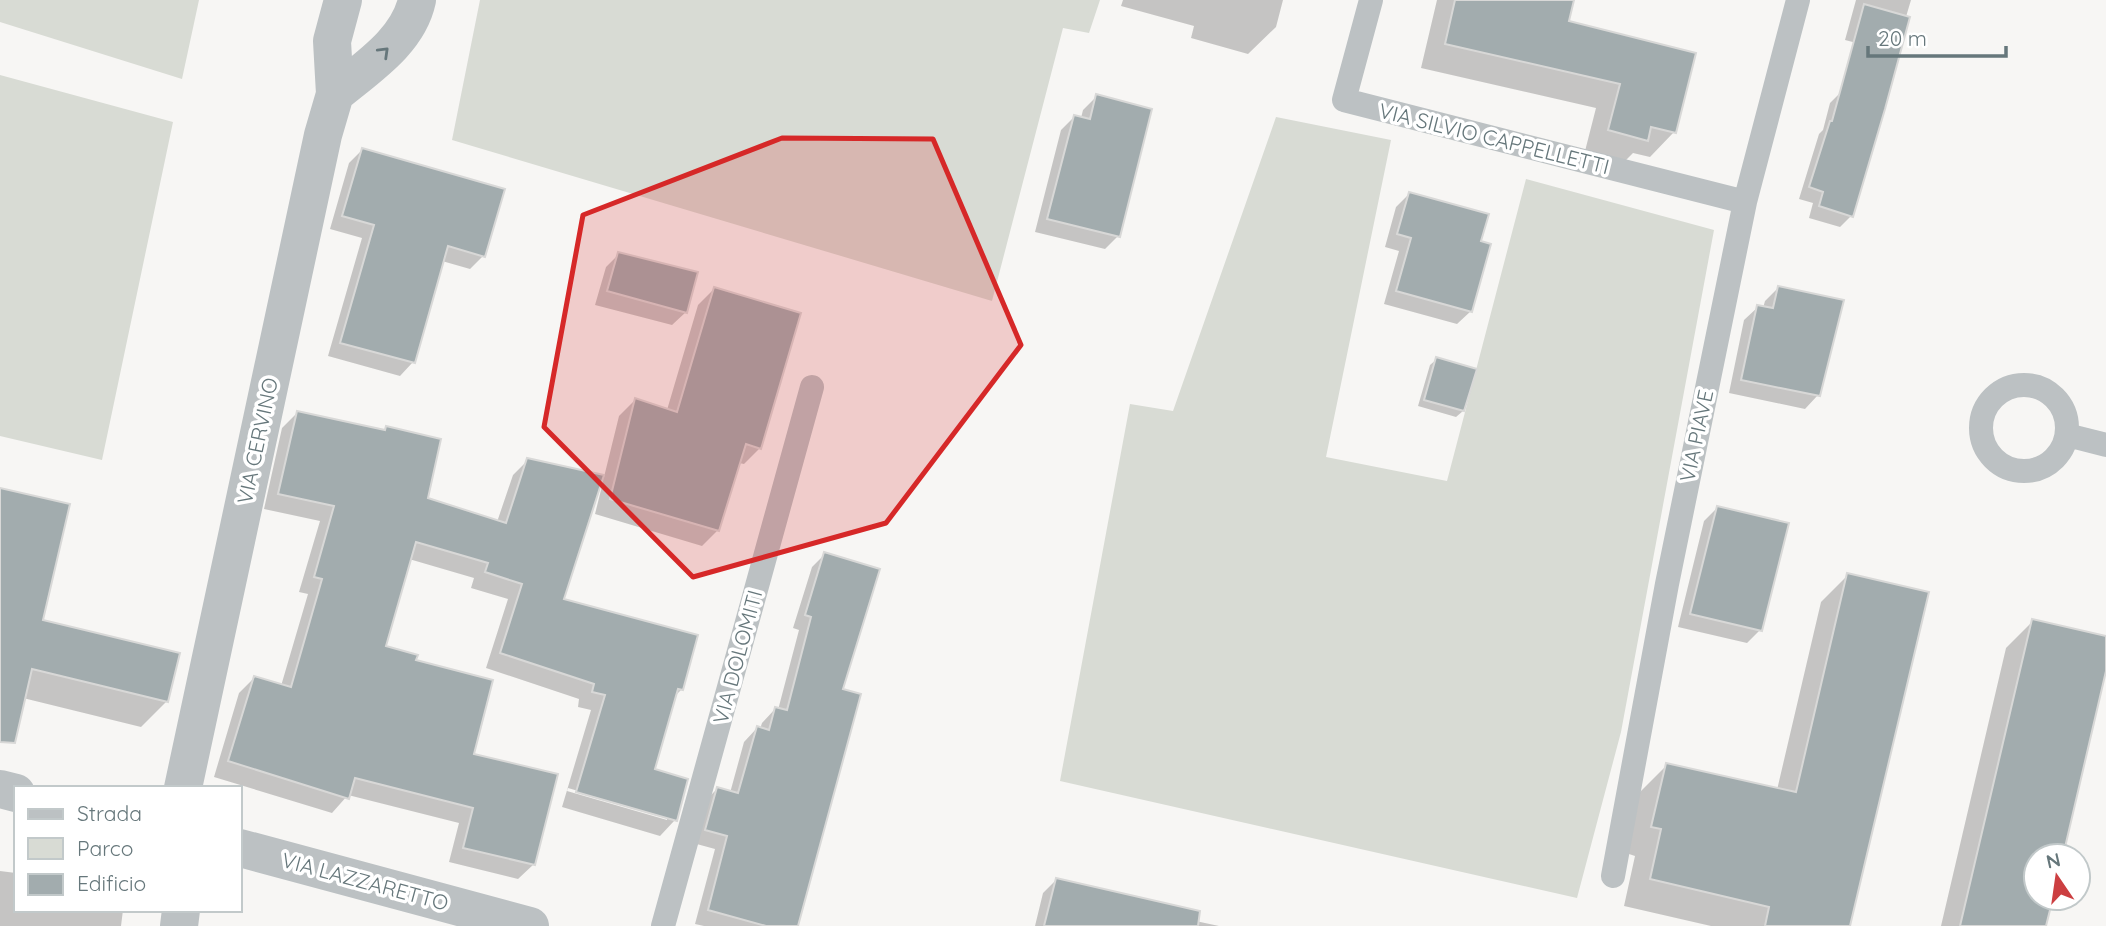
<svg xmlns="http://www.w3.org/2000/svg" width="2106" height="926" font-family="Quicksand,sans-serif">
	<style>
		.green { fill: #d8dbd4 }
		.shadow { fill: #0003; fill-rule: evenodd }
		.building { fill: #a2acae; stroke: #d8d8d7; stroke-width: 2 }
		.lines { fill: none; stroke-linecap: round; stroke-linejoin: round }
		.service { stroke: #bcc1c3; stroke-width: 24 }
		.minor { stroke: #bcc1c3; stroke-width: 38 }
		.oneway { stroke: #66777b }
		.marked { fill: #d62828; fill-opacity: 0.2; stroke: #d62828; stroke-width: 5; stroke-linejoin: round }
		.labels { text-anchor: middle; stroke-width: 7; stroke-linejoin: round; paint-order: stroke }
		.street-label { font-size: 21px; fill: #66777b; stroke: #fff }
	</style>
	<rect width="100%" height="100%" fill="#f7f6f4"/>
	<path class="green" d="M0,0h199l-17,79 -182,-57z
		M480,0h620l-11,33 -26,-5 -71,273 -540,-161z
		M0,75l173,47 -71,338 -102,-24z
		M1276,117l115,23 -65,317 121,24 79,-302 188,51 -93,502 -44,166 -517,-117 70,-377 43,7z"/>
	<path class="shadow" d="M1123,0h160l-7,27 -28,27 -57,-16 3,-12 -73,-20z
		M1437,0h135l-5,22 107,110 -24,25 -17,-4 -12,12 -37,-10 12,-47 -175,-40z
		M1856,0h55l-11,37 -13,14 -42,-11z
		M1841,92l10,124 -11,11 -31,-9 4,-15 -14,-4 20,-65 4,-4 7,-27z
		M1097,96l21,140 -13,13 -70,-17 26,-102 13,-13 7,1 2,-8z
		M362,150l121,106 -13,13 -28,-8 -29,101 -13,14 -72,-20 34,-118 -32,-9 19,-66z
		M1409,194l70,48 -8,69 -14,13 -73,-20 15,-53 -14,-4 11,-40z
		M619,254l67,58 -14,13 -77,-20 11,-38z
		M1778,288l40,107 -13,14 -76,-16 15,-73 14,-13 5,1 2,-7z
		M714,289l46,159 -16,16 -5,-1 -21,67 -16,16 -107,-32 8,-32 -3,-1 -38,119 120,89 -8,8 -22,73 23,50 -15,16 -98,-29 29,-97 -13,-3 1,-8 -93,-31 22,-69 -37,-11 3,-10 -65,-19 -25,88 30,14 120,203 -16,15 -69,-17 10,-39 -111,-28 -16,18 -118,-36 25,-84 15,-15 27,8 27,-92 -9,-2 21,-71 -56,-12 18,-81 15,-15 129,86 71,23 16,-47 15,-15 76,17 15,-61 16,-16 32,10 31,-105zM568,788l99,29v3l-100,-29z
		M1437,359l26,52 -7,6 -38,-11 12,-41z
		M0,489l41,133 126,79 -26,26 -118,-29 -23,40z
		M1718,507l42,123 -13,13 -69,-16 26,-106z
		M825,554l16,136 -45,236h-92l-9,-2 20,-75 -22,-6 11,-41 13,-13 13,4 14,-51 13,-14 3,1 2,-6 13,-14 3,1 21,-80 -6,-2 19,-61z
		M1848,575v351h-137l-87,-20 11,-50 -9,-3 14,-61 27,-27 110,25 44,-188z
		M2033,621l73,17v25l-70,193v42h15l-6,28h-104l65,-278z
		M0,871l16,2v37h107l-2,16h-121z
		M1056,880l79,28 84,18h-184l8,-33z"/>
	<path class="building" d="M1455,0h119l-5,21 127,32 -20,80 -25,-6 -3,14 -40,-11 12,-46 -175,-40z
		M1864,4l46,13 -25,92 -32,108 -34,-11 4,-14 -14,-5 21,-66h2z
		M1096,94l56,15 -32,128 -73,-18 27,-104 16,4z
		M362,148l143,41 -20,68 -37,-11 -33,117 -75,-20 34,-118 -32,-9z
		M1409,192l80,22 -8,27 10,3 -19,68 -76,-21 15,-53 -14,-4z
		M618,252l80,20 -11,41 -80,-22z
		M1778,286l66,14 -24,96 -79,-16 16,-75 16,3z
		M714,287l87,26 -40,136 -15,-5 -27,87 -109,-32 25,-101 42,14z
		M1436,357l41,12 -13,42 -40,-11z
		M297,411l88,19 1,-4 55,13 -13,59 78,25 21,-65 77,17 -40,124 134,36 -15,55 -5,-1 -23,80 33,10 -11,42 -101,-29 29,-97 -13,-3 2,-8 -94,-31 22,-69 -37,-12 3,-9 -72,-21 -30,104 32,9 -2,5 77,20 -19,74 84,20 -23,91 -72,-17 10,-40 -118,-30 -6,21 -121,-38 26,-85 37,11 31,-108 -8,-2 20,-71 -56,-12z
		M0,488l70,16 -27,116 137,33 -12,49 -136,-33 -17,74 -15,-1z
		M1717,506l72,17 -27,108 -72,-17z
		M824,552l56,17 -37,120 18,5 -63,232h-32l-58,-16 19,-74 -22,-6 12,-43 21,6 19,-67 12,4 6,-23 12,3 24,-93 -6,-2z
		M1847,573l82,19 -79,334h-85l4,-19 -119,-28 11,-50 -10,-2 15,-64 130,29z
		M2032,619l74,17v35l-43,185h-27v42h17l-7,28h-86z
		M1056,878l144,33 -2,15h-154z"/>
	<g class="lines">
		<path class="service" d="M1371,0l-27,100 401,102
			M1981 428a43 43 0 1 1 86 0a43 43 0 1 1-86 0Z
			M2067,435l39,10
			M1613,876l54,-292 78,-382 53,-202
			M663,926l149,-539"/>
		<path class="minor" d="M335,94c31,-26 73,-52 82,-94
			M183,788l140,-653 12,-41 -3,-53 11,-41
			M0,789l16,4
			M240,848l290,78
			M179,926l2,-16"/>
	</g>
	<defs><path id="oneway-chevron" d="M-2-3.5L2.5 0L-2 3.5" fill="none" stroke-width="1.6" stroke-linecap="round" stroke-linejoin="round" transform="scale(1.75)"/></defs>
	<use class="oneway" href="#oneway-chevron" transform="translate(384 52) rotate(-44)"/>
	<path class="marked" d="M782,138l151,1 88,206 -135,178 -193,54 -149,-150 39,-212z"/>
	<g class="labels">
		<g class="street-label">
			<text transform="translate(1494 139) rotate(14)" y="7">VIA SILVIO CAPPELLETTI</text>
			<text transform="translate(1697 436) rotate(-78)" y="7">VIA PIAVE</text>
			<text transform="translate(258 441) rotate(-78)" y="7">VIA CERVINO</text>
			<text transform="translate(738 657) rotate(-75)" y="7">VIA DOLOMITI</text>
			<text transform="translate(365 882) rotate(15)" y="7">VIA LAZZARETTO</text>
		</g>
	</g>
	<rect x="14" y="786" width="228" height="126" fill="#ffffff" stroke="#c2c9ca" stroke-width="2"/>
	<rect x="28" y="809" width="35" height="10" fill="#bcc1c3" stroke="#c2c9ca" stroke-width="2"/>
	<text x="77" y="821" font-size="21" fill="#66777b">Strada</text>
	<rect x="28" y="838" width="35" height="21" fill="#d8dbd4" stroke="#c2c9ca" stroke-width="2"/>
	<text x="77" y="856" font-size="21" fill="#66777b">Parco</text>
	<rect x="28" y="874" width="35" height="21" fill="#a2acae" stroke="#c2c9ca" stroke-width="2"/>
	<text x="77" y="891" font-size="21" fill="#66777b">Edificio</text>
	<g transform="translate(2057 877) rotate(347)"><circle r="33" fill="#ffffff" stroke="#c2c9ca" stroke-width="2"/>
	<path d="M0-5L12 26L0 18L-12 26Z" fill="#cc3f41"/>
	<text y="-10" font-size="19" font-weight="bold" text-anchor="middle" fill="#66777b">N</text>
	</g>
	<path d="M1868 46v10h138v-10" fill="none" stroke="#66777b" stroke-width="3.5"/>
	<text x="1878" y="46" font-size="21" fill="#66777b" stroke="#ffffff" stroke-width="5" paint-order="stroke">20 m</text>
</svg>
